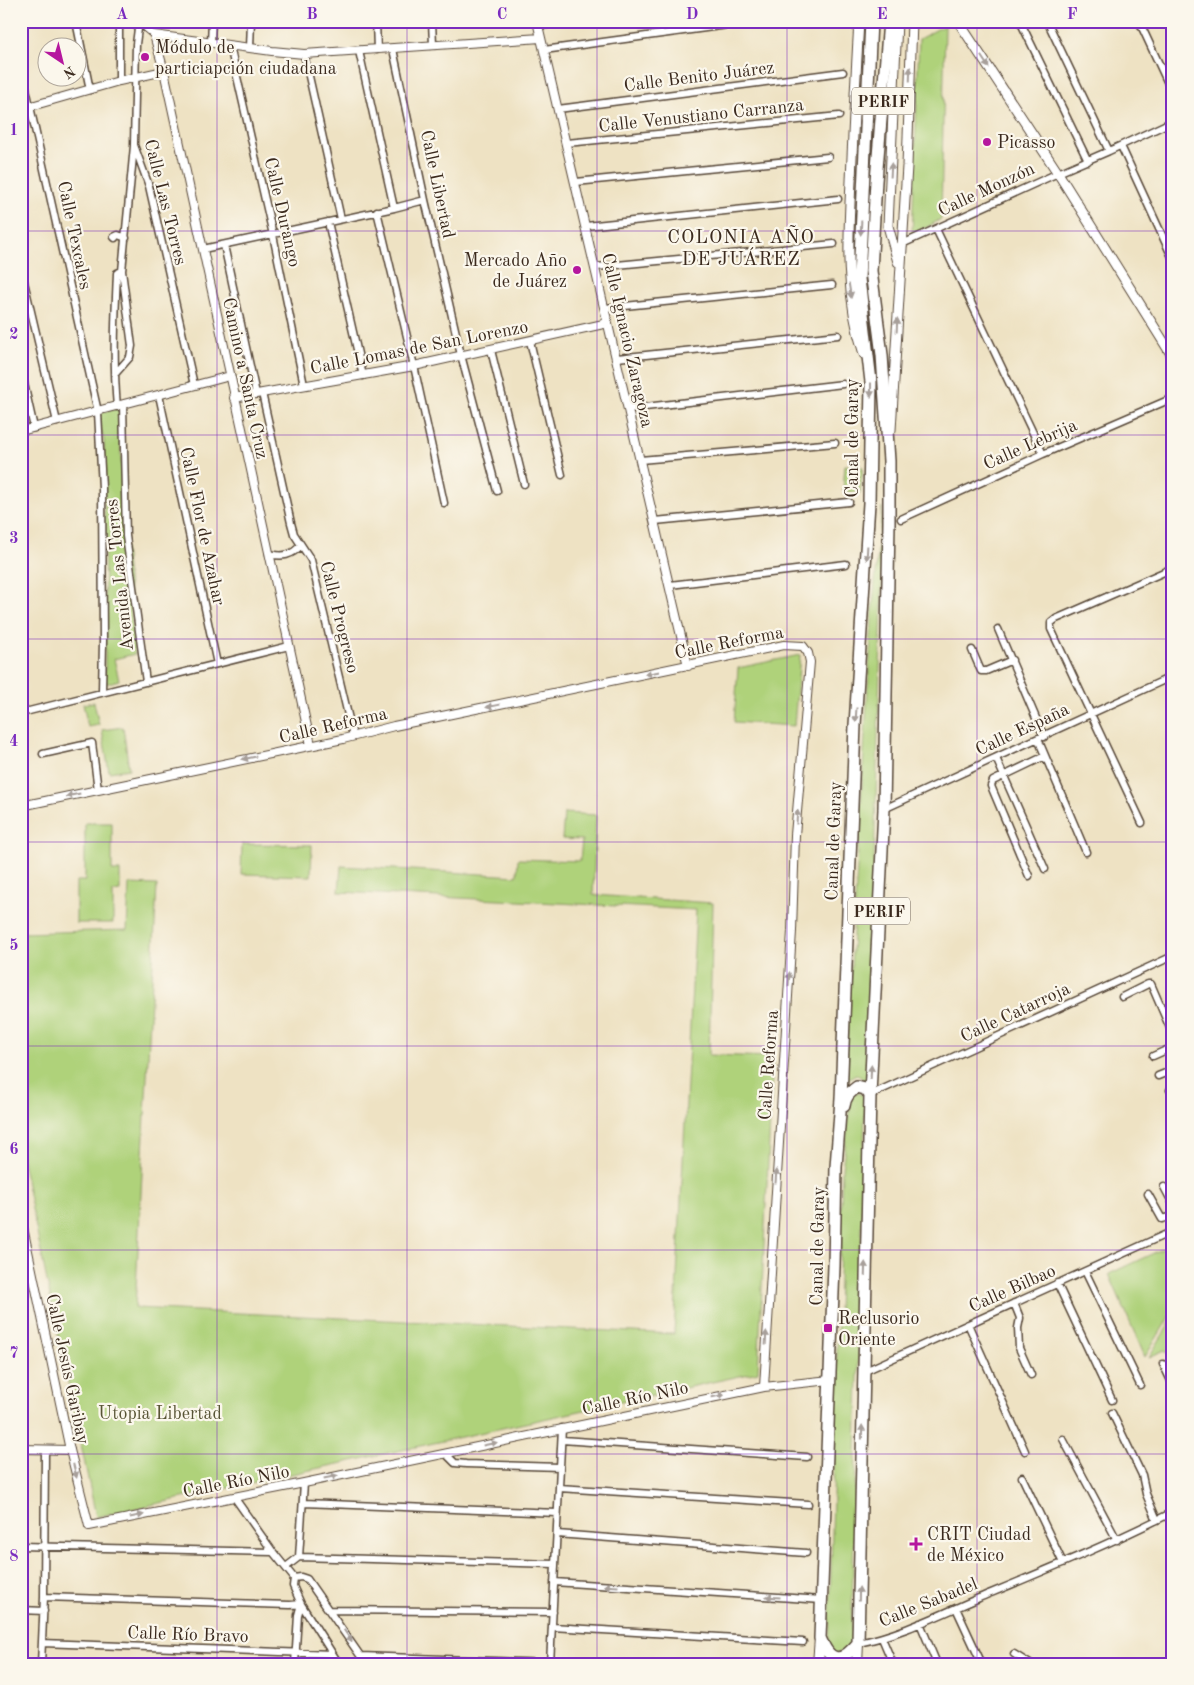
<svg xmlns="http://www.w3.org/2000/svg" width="1194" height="1685" font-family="'Old Standard TT',serif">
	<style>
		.green { fill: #afd27a; stroke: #757e4c }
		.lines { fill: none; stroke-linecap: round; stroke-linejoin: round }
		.minor-casing { stroke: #564637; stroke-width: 9 }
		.tertiary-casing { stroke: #564637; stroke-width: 10 }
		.secondary-casing { stroke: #564637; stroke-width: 11 }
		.primary-casing { stroke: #564637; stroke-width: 12 }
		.trunk-casing { stroke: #564637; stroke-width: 14 }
		.minor { stroke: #fff; stroke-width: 6 }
		.tertiary { stroke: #fff; stroke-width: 8 }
		.secondary { stroke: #fff; stroke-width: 9 }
		.primary { stroke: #fff; stroke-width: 10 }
		.trunk { stroke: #fff; stroke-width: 11 }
		.oneway { fill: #a79f9a }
		.grid { fill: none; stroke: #7b2cbf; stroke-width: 1; stroke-opacity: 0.55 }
		.poi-dot { fill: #b5179e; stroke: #fbf7ec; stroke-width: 2 }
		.labels { text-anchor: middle; stroke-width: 4.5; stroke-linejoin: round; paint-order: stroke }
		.shield { fill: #fbf7ec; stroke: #75685c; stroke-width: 1 }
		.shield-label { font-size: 16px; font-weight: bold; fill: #3b2a1e }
		.poi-label { font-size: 18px; fill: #3b2a1e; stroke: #fbf7ec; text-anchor: start }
		.street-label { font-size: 18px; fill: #3b2a1e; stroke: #fbf7ec }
		.park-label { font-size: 18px; fill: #585435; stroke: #fbf7ec }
		.neighbourhood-label { font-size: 19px; letter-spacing: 1px; fill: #3b2a1e; stroke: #fbf7ec }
		.neatline { fill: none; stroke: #7b2cbf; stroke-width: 2 }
		.grid-label { font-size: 16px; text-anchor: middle; font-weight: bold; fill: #7b2cbf }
	</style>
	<rect width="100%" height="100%" fill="#fbf7ec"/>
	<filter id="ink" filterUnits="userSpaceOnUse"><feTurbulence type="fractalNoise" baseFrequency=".02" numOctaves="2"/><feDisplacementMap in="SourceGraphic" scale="10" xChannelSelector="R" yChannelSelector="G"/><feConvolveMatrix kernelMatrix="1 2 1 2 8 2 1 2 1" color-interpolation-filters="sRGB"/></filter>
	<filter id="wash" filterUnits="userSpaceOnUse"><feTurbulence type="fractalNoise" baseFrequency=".0096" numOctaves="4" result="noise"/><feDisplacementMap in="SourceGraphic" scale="20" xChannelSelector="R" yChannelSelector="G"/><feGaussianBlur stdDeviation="1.12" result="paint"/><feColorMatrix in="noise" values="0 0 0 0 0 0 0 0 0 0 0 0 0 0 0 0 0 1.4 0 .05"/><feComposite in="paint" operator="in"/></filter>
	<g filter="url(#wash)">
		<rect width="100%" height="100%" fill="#eee2c3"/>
		<path class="green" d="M945,25l-4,194 -29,17 7,-197z
			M119,408l6,140 10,106 -21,5 5,21 -14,4 -1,-243 -7,-28z
			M845,465l18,2 -3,26 -17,-2z
			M882,507v97l-15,482 -5,-8 -6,-4 -7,4 -5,6 29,-481z
			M800,655l-6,71 -60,-4 4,-54z
			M94,702l5,23 -11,2 -5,-23z
			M123,727l6,42 -20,3 -7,-42z
			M564,813l32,2 -3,80 120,8 -4,152 64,2 -15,315 -662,145 -75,-361v-223l106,-3 2,-46 28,1 -22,423 539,26 22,-424 -357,-18 2,-26 176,10 1,-17 62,2 2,-21 -20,-1z
			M85,823h27v48h8v20l-7,1v31h-37v-42h9z
			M242,844l70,1 -1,31 -70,-2z
			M858,1093l7,3v12l-14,538 -14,8 -5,-3 -3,-7 13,-475 10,-74z
			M1173,1244v67l-28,46 -36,-83z
			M1173,1318v36l-2,2 -6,-6 -16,7z"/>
	</g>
	<g filter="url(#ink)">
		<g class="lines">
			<g class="minor-casing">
				<path id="minor" d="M76,21l14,69
					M119,21v60
					M137,21l17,14
					M139,21l-3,23 -2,101 15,41 45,199
					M376,21l1,29
					M432,21l1,24
					M1020,21l68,140
					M1047,21l62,130
					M1139,21l34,73
					M538,26l37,-5
					M211,43l1,-22
					M230,46l43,189 31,150
					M250,48l1,-27
					M393,49l32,151 36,155 36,136
					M544,50l213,-29
					M359,51l35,157
					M304,54l37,165
					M21,66l77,346 4,76 1,153 -1,51
					M558,109l285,-37
					M567,143l272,-27
					M1121,146l52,113
					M576,182l252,-25
					M377,211l37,155 30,137
					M328,222l35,154
					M586,226l252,-27
					M936,229l107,225
					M115,238l-1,-1 4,-2 8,3
					M224,245l32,149
					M900,245l158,-72 51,-22 64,-30
					M203,249l191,-41 31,-8
					M596,267l238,-23
					M21,269l36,153
					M605,308l227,-23
					M530,341l32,134
					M491,350l33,134
					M617,358l221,-23
					M21,370l13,58
					M115,374l15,-17 2,-11 -10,-75 12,-125
					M262,393l29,130 3,11 17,26 42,176
					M159,395l58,269
					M123,405l3,131 20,146
					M117,407c-4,-45 -2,-89 0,-134l5,-2
					M628,409l215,-25
					M640,460l195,-17
					M901,519l142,-65 130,-56
					M655,521l194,-19
					M269,554c13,3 23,2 32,-9
					M670,585l176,-21
					M998,629l46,108
					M972,650l9,21h5l26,-11
					M21,713l268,-67
					M1038,739l48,113
					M43,754l49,-11 6,47
					M996,758l49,111
					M884,809l289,-133
					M1142,823l-91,-194v-6l5,-4 117,-51
					M1029,876l-38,-90 2,-5 52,-25
					M1122,997l26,-13h3l22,51
					M1153,1056l20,-9
					M1158,1076l15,-6
					M1170,1090l3,-1
					M870,1095l303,-139
					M1164,1187l9,17
					M1148,1194l14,25 11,-3
					M1085,1271l55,114
					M1057,1283l55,117
					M1014,1303l6,15 -2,10 1,20 12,27
					M968,1324l57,127
					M1163,1364l10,21
					M863,1372l310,-141
					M1112,1413l30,62 4,19 11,26
					M1063,1439l54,101
					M562,1440l245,17
					M446,1454l9,9 11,1 94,3
					M1022,1477l41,86
					M559,1488l249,16
					M234,1497l39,55 21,26
					M304,1503l253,10
					M557,1534l249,19
					M21,1546l252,6
					M299,1557l5,-74
					M286,1567l13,-10 256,7
					M294,1578l7,-1 6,2 59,85
					M294,1578l-1,8 8,18 38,60
					M554,1582l268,18
					M44,1597l246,8 11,-1
					M956,1608l26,56
					M21,1610l23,1
					M330,1610l223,2
					M920,1623l17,41
					M552,1627l251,15
					M882,1638l11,26
					M42,1643l290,11
					M858,1643c42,-8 81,-28 121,-45 65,-27 131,-54 194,-86
					M1014,1654l16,10
					M361,1656l189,7
					M41,1664l3,-67 1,-147
					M295,1664l3,-49 3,-11
					M550,1664l12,-236"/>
			</g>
			<g class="tertiary-casing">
				<path id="tertiary" d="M537,21l151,645
					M21,109l98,-28 45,-10
					M234,398l180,-32 194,-43
					M21,431l209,-55
					M311,745l-147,-674 -10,-36 118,16 32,3 237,-16
					M21,806l322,-67 51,-13 390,-81 19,1 5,7 2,9 -15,173 -3,96 -28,456
					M21,1218l49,232 19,76 215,-43 460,-96 66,-7
					M21,1449l49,1"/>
			</g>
			<g class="secondary-casing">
				<path id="secondary" d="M859,21c-3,53 -6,107 -8,160 -3,60 -6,115 13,173
					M897,21l-9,205 10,36
					M958,21l100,152 115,184
					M891,430l16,-264 5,-145"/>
			</g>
			<g class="primary-casing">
				<path id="primary" d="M818,1664l2,-26
					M857,1664l1,-21"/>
			</g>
			<g class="trunk-casing">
				<path id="trunk" d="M871,21l-12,258 12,103 -2,121 -14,222 -14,374 -5,68 -2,99 -14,372c11,26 21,25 38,5l12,-548 14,-286 5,-287v-61l-7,-106 -11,-84 5,-90 13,-160
					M844,1106c1,-9 5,-13 13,-19l8,2 5,6"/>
			</g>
			<use href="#minor" class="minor"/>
			<use href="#tertiary" class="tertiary"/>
			<use href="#secondary" class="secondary"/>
			<use href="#primary" class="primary"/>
			<use href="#trunk" class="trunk"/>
		</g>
		<defs><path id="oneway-solid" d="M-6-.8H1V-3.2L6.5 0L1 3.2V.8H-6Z" transform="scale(1.25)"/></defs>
		<g class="oneway">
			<use href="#oneway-solid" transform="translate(985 62) rotate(57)"/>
			<use href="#oneway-solid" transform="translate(910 74) rotate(-88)"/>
			<use href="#oneway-solid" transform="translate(891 170) rotate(-87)"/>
			<use href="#oneway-solid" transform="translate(861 228) rotate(93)"/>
			<use href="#oneway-solid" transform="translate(850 291) rotate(81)"/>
			<use href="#oneway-solid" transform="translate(897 325) rotate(-87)"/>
			<use href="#oneway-solid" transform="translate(871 390) rotate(90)"/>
			<use href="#oneway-solid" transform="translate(867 553) rotate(93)"/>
			<use href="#oneway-solid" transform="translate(652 673) rotate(169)"/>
			<use href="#oneway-solid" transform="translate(493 706) rotate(168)"/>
			<use href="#oneway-solid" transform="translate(856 715) rotate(94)"/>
			<use href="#oneway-solid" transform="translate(249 758) rotate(168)"/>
			<use href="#oneway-solid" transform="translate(73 795) rotate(168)"/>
			<use href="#oneway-solid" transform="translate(797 817) rotate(-85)"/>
			<use href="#oneway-solid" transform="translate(789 979) rotate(-86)"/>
			<use href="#oneway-solid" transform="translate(871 1072) rotate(-87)"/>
			<use href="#oneway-solid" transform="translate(776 1176) rotate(-86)"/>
			<use href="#oneway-solid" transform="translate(865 1269) rotate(-88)"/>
			<use href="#oneway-solid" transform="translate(766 1338) rotate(-87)"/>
			<use href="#oneway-solid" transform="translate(718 1396) rotate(-12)"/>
			<use href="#oneway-solid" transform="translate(862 1432) rotate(-89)"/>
			<use href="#oneway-solid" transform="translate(490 1444) rotate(-12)"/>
			<use href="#oneway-solid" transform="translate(75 1471) rotate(76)"/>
			<use href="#oneway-solid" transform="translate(331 1477) rotate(-12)"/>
			<use href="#oneway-solid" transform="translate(137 1516) rotate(-11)"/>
			<use href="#oneway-solid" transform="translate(611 1586) rotate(-176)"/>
			<use href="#oneway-solid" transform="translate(859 1594) rotate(-89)"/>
			<use href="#oneway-solid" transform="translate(773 1597) rotate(-176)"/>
			<use href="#oneway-solid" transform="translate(348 1636) rotate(56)"/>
		</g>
	</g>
	<path class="grid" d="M217,21v1643M407,21v1643M597,21v1643M787,21v1643M977,21v1643M21,231h1152M21,435h1152M21,639h1152M21,842h1152M21,1046h1152M21,1250h1152M21,1454h1152"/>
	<g class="poi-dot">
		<circle cx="145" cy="57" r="5"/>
		<circle cx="987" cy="142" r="5"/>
		<circle cx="577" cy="270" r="5"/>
		<rect x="823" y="1323" width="10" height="10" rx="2.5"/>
		<path d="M913.5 1536.5h5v5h5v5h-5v5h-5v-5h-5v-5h5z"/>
	</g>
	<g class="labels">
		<g class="shield">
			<rect x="852" y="87.5" width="62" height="27" rx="4"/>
			<rect x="848" y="897.5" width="62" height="27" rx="4"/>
		</g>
		<g class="shield-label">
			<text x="883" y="107">PERIF</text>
			<text x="879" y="917">PERIF</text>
		</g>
		<g class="poi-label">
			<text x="155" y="53">Módulo de<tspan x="155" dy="21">particiapción ciudadana</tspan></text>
			<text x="997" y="148">Picasso</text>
			<text x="567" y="266" text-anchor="end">Mercado Año<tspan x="567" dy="21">de Juárez</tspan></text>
			<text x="838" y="1324">Reclusorio<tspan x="838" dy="21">Oriente</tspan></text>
			<text x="927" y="1540">CRIT Ciudad<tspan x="927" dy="21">de México</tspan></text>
		</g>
		<g class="street-label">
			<text transform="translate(699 76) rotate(-7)" y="6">Calle Benito Juárez</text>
			<text transform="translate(701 115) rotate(-6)" y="6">Calle Venustiano Carranza</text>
			<text transform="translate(438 184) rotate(78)" y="6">Calle Libertad</text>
			<text transform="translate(986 189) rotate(-25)" y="6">Calle Monzón</text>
			<text transform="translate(166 202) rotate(76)" y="6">Calle Las Torres</text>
			<text transform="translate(283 212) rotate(77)" y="6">Calle Durango</text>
			<text transform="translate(75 235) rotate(78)" y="6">Calle Texcales</text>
			<text transform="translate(628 340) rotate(77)" y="6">Calle Ignacio Zaragoza</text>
			<text transform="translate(419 347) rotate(-11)" y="6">Calle Lomas de San Lorenzo</text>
			<text transform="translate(246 378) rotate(78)" y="6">Camino a Santa Cruz</text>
			<text transform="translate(852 438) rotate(-90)" y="6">Canal de Garay</text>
			<text transform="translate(1030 444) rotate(-24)" y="6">Calle Lebrija</text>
			<text transform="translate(203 526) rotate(78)" y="6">Calle Flor de Azahar</text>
			<text transform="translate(119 575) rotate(-96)" y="6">Avenida Las Torres</text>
			<text transform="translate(340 617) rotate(76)" y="6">Calle Progreso</text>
			<text transform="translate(729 642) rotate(-11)" y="6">Calle Reforma</text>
			<text transform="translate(333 725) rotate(-13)" y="6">Calle Reforma</text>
			<text transform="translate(1022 729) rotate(-25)" y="6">Calle España</text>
			<text transform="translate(833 841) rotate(-88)" y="6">Canal de Garay</text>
			<text transform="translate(1015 1012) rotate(-25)" y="6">Calle Catarroja</text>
			<text transform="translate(768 1065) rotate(-86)" y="6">Calle Reforma</text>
			<text transform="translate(817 1246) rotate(-89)" y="6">Canal de Garay</text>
			<text transform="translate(1012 1288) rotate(-24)" y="6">Calle Bilbao</text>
			<text transform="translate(68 1369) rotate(78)" y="6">Calle Jesús Garibay</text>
			<text transform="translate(635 1398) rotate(-12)" y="6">Calle Río Nilo</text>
			<text transform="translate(236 1481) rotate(-11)" y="6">Calle Río Nilo</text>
			<text transform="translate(928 1602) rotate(-22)" y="6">Calle Sabadel</text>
			<text transform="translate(188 1634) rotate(2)" y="6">Calle Río Bravo</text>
		</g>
		<g class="park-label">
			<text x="160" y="1419">Utopia Libertad</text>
		</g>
		<g class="neighbourhood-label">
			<text x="741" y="243">COLONIA AÑO<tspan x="741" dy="22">DE JUÁREZ</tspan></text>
		</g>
	</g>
	<rect width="1194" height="1685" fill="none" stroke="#fbf7ec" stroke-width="55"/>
	<g transform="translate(62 62) rotate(145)"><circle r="24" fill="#fbf7ec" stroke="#aea59a"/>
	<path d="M0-4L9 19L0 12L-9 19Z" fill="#b5179e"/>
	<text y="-8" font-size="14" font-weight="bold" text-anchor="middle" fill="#3b2a1e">N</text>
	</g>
	<rect x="28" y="28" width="1138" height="1630" class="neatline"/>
	<g class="grid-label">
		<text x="122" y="19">A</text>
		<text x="312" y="19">B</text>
		<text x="502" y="19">C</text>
		<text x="692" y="19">D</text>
		<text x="882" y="19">E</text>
		<text x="1072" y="19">F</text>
		<text x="14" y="135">1</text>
		<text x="14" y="339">2</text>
		<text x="14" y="543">3</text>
		<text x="14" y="746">4</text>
		<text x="14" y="950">5</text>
		<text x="14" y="1154">6</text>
		<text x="14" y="1358">7</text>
		<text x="14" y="1561">8</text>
	</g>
</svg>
